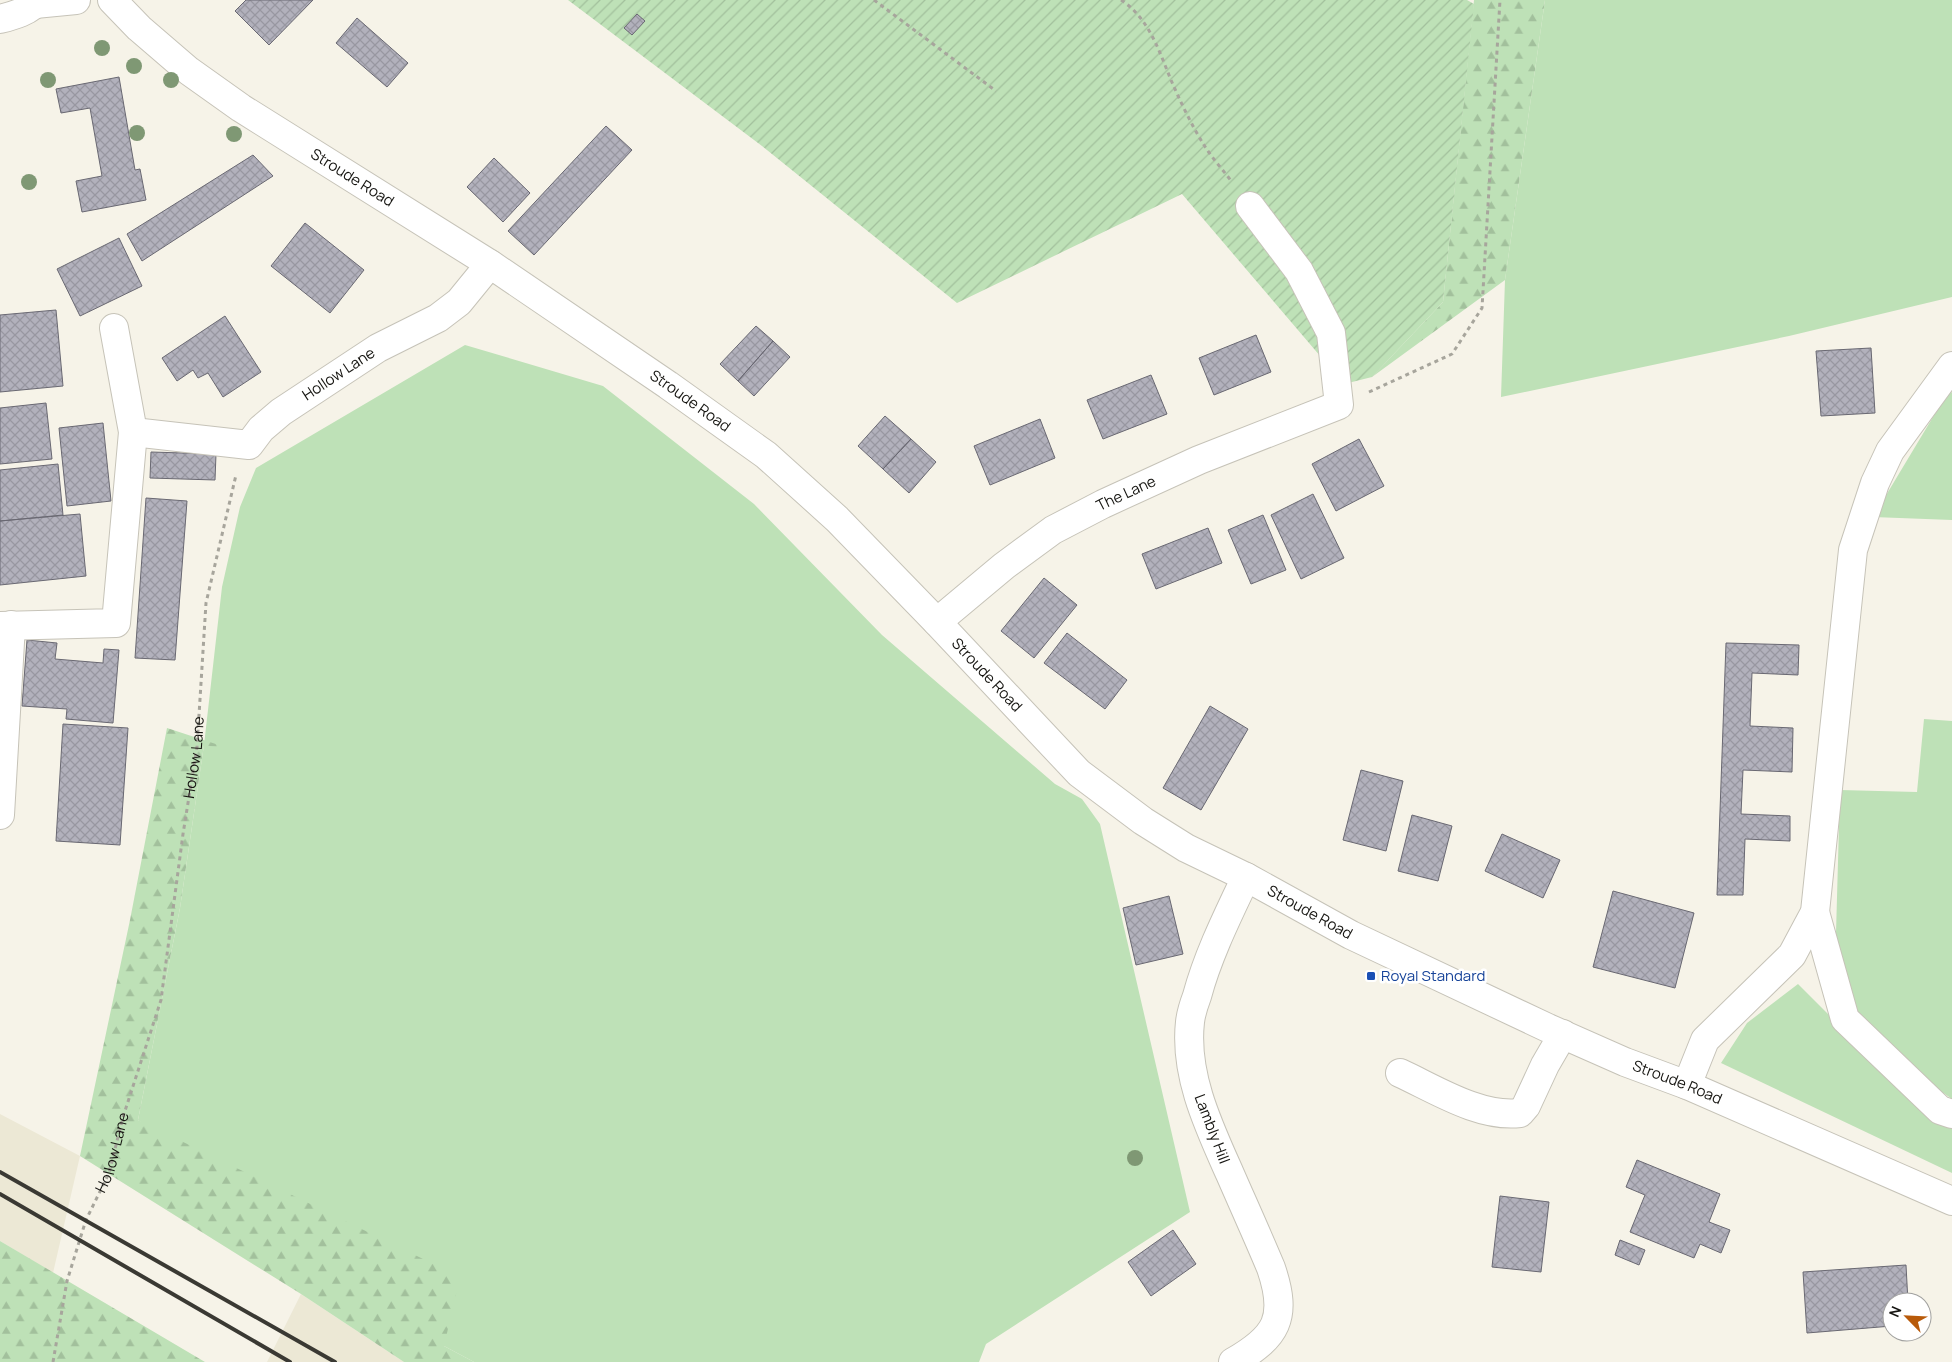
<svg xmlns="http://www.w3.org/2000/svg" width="1952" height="1362" font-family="Manrope,sans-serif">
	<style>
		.built { fill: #ece8d5 }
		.grass { fill: #bee1b7 }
		.forest { fill: url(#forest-firs) }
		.garden { fill: url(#garden-furrows) }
		.building { fill: url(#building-cross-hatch); stroke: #696872 }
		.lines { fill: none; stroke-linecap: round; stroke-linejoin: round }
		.minor-casing { stroke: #c6c3b8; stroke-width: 30 }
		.path { stroke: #a7a59c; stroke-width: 3; stroke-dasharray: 4 4; stroke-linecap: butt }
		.minor { stroke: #fff; stroke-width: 28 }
		.rail { stroke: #3a3933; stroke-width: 4 }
		.tree { fill: #7f9874 }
		.transit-dot { fill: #1a4fb4; stroke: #fff; stroke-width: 2 }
		.labels { text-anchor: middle; stroke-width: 5; stroke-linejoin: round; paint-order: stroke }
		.street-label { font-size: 15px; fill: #151410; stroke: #fff }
		.transit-label { font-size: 15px; fill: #164399; stroke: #fff; text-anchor: start }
	</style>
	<defs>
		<pattern id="forest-firs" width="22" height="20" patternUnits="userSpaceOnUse" patternTransform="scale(1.25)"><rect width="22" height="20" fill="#bee1b7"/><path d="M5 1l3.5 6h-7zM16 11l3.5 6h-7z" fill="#a2c09c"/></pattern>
		<pattern id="garden-furrows" width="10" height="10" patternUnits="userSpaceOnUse" patternTransform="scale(1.25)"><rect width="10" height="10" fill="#bee1b7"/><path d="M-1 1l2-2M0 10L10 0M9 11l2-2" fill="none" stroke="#a2c09c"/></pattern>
		<pattern id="building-cross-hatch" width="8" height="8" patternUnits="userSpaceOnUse" patternTransform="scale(1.25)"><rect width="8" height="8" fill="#b2b1bc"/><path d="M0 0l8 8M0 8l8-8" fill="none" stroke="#9897a1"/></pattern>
	</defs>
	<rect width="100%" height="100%" fill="#f6f3e8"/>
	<path class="built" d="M0,1114l80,42 -27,117 -53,-32z
		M301,1294l103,68h-137z"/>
	<path class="grass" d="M1545,0h407v297l-163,39 -288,61 4,-117z
		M465,345l138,41 151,118 128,131 173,149 27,15 18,25 90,388 -204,132 -7,18h-505l-30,-16 -306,-226 42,-212 24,-163 18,-158 18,-80 16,-39z
		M1952,392v128l-79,-3 72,-120z
		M1924,719l28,2v378l-54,-38 -41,-46 -18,-41 -3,-41 4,-143 77,2z
		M1798,984l56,56 98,85v48l-231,-110 26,-40z"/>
	<path class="forest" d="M1474,0h71l-40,280 -133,97 71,-75z
		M167,728l67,22 -30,-5 -24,163 -42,212 322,157 -16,69 30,16h-70l-103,-68 -221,-138 50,-236z
		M0,1241l205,121h-205z"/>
	<path class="garden" d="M568,0h899l7,4 -31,298 -71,75 -28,7 -162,-190 -225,109 -195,-157z"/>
	<path class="building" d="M246,0h67l-44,45 -34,-34z
		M637,14l8,7 -13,14 -8,-7z
		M357,18l51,45 -21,24 -51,-44z
		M119,77l16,93 5,-1 6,31 -64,12 -6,-31 26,-5 -12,-68 -29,5 -5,-24z
		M606,126l26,24 -98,105 -26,-24z
		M253,155l20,21 -131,85 -15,-27z
		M494,158l36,35 -27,29 -36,-35z
		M305,223l59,47 -34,43 -59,-47z
		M119,238l23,48 -62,30 -23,-47z
		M56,310l7,76 -63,6v-77z
		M225,316l36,56 -38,25 -15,-24 -10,5 -5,-8 -16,11 -15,-23z
		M756,326l17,15 -35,40 -18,-17z
		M1256,335l15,37 -57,23 -15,-37z
		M773,341l17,16 -36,39 -16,-15z
		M1871,348l4,65 -54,3 -5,-65z
		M1151,375l16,39 -64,25 -16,-39z
		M46,403l6,56 -52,5v-56z
		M885,416l26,23 -28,30 -25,-23z
		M1040,419l15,39 -65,27 -16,-39z
		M103,423l8,78 -44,5 -8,-78z
		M911,439l25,23 -27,31 -26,-24z
		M1359,439l25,47 -48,25 -24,-47z
		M151,452l65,2 -1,26 -65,-2z
		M58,464l5,51 -63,6v-51z
		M1313,494l31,64 -43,21 -30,-64z
		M146,498l41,3 -12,159 -40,-2z
		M80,514l6,62 -86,9v-64z
		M1263,515l23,55 -35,14 -23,-54z
		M1208,528l14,35 -66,26 -14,-35z
		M1044,578l33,27 -43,53 -33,-27z
		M1067,633l60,47 -22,29 -61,-46z
		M27,640l30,3 -2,16 48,4 1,-14 15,1 -6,73 -47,-4 1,-10 -45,-3z
		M1726,643l73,2 -1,30 -46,-2 -2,53 43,2 -1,44 -49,-2 -2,44 49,2v25l-45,-2 -2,56h-26z
		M1210,706l38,23 -47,81 -38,-22z
		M63,724l65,4 -8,117 -64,-4z
		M1361,770l42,11 -17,70 -43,-11z
		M1412,815l40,11 -14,55 -40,-10z
		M1502,834l58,26 -17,38 -58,-27z
		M1613,891l81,22 -19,75 -82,-21z
		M1169,896l14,58 -47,11 -13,-57z
		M1637,1160l83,34 -11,28 21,8 -9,23 -21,-9 -6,14 -64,-26 15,-37 -19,-8z
		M1500,1196l49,6 -8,70 -49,-5z
		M1173,1230l23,34 -45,32 -23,-34z
		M1620,1240l25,10 -6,15 -24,-10z
		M1906,1265l2,37h-16v24l-85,7 -4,-61z"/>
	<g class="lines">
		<g class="minor-casing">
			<g id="minor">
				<path id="s2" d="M112,0l27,28 50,43 52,37 249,156 178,121 98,70 71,64 100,103 142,151 64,48 43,27 60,29 105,58 197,93 77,34 62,23 265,116"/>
				<path d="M35,4l41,-4"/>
				<path d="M0,19c12,-3 31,-8 38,-19"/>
				<path id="s3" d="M133,432l116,13 12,-16 20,-17 97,-64 60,-30 21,-16 31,-38"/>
				<path id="s4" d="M937,622l67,-56 49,-36 50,-26 96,-44 140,-55 -8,-72 -32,-62 -49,-65"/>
				<path d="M0,626l116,-3 17,-191 -19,-104"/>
				<path d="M0,815l11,-190"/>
				<path d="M1815,912l30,107 95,91 12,4"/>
				<path d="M1400,1073c35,16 80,45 120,40l6,-7 19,-41 18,-31"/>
				<path d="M1687,1085l18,-45 87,-85 23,-43 38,-362 22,-67 15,-32 62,-85"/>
				<path d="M1233,1362c44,-25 55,-44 38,-94 -13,-31 -27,-62 -41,-94 -21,-47 -46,-99 -40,-152 1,-9 4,-18 7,-26 11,-41 31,-81 49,-119"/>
			</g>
		</g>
		<g class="path">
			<path d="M874,0l122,91"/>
			<path d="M1121,0c28,18 38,51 50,80 9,21 21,46 33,65 8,13 19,25 28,37"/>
			<path d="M1369,392l83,-38 30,-46 18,-308"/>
			<path id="s1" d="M53,1362l14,-81 13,-42 6,-19 23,-47 14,-56 38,-117 22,-166 14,-87 9,-144 30,-128"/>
		</g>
		<use href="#minor" class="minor"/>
		<path class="rail" d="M0,1172l335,190
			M0,1194l290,168"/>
	</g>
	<g class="tree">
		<circle cx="102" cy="48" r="8"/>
		<circle cx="134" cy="66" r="8"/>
		<circle cx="48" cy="80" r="8"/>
		<circle cx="171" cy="80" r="8"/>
		<circle cx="137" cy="133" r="8"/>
		<circle cx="234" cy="134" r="8"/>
		<circle cx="29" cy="182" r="8"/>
		<circle cx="1135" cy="1158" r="8"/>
	</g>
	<rect class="transit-dot" x="1366" y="971" width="10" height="10" rx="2.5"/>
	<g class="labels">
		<g class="street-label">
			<text dy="5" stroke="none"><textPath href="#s2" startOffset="300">Stroude Road</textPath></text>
			<text dy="5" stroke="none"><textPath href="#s3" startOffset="232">Hollow Lane</textPath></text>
			<text dy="5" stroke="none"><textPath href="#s2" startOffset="705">Stroude Road</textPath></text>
			<text dy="5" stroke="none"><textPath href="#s4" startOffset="230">The Lane</textPath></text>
			<text dy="5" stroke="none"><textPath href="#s2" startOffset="1110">Stroude Road</textPath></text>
			<text dy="5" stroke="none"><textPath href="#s1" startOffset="624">Hollow Lane</textPath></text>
			<text dy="5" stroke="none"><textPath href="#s2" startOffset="1515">Stroude Road</textPath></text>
			<text dy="5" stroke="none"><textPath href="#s2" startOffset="1920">Stroude Road</textPath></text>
			<text transform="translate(1212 1129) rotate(69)" y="5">Lambly Hill</text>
			<text dy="5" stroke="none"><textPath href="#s1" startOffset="219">Hollow Lane</textPath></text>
		</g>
		<g class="transit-label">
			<text x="1381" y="981">Royal Standard</text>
		</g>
	</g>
	<g transform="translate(1907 1317) rotate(294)"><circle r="24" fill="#ffffff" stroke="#a1a19f"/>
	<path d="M0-4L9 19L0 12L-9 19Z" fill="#b85a0a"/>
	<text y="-8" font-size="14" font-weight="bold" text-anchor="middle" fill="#151410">N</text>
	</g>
</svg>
